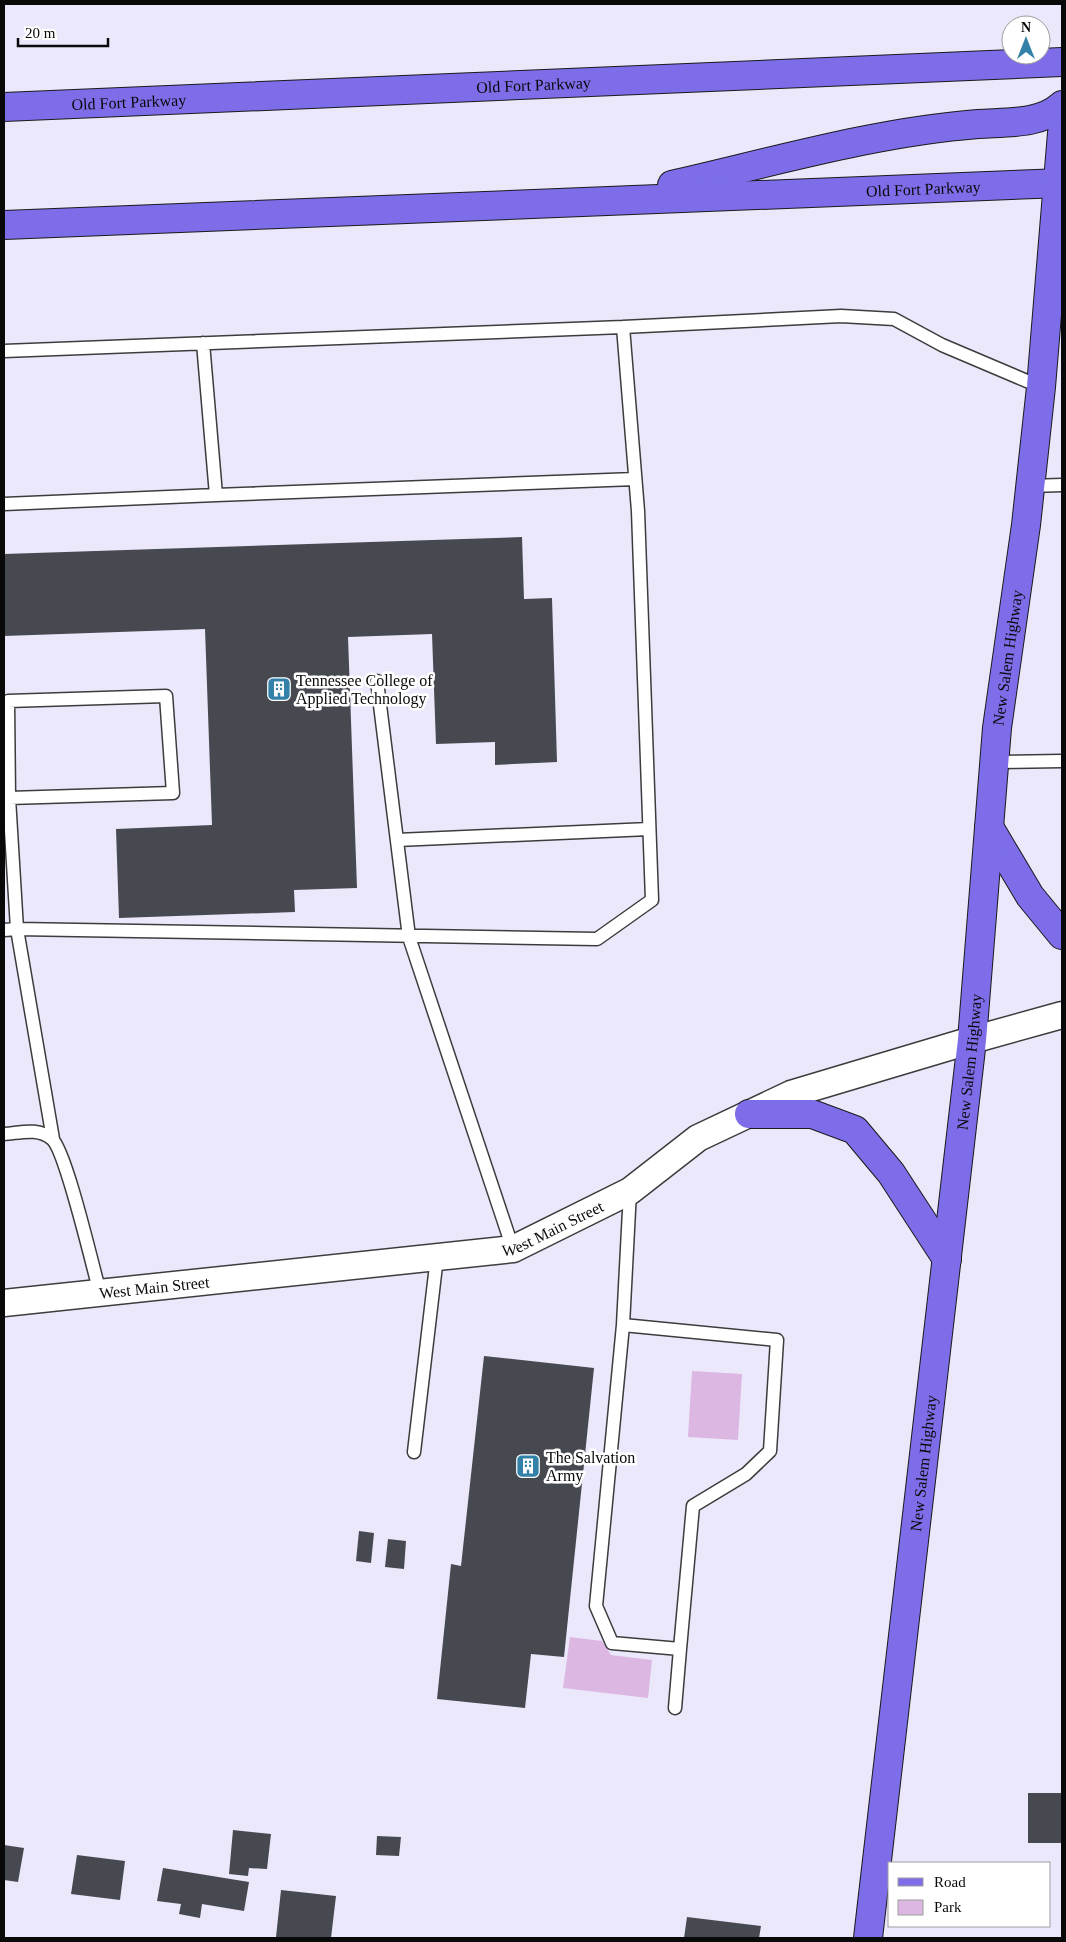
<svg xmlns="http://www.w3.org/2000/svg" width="1066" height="1942" font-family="'Times New Roman',serif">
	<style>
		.green { fill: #dcb7e2 }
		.building { fill: #474951 }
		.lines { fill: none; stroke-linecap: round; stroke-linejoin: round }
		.service-casing { stroke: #3c3c3c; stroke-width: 15 }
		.minor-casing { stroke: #3c3c3c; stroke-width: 29 }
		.primary-casing { stroke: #1a1a1a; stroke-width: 30 }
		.service { stroke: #fff; stroke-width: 12 }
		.minor { stroke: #fff; stroke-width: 26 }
		.primary { stroke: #7d6de8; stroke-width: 28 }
		.labels { text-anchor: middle; stroke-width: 5; stroke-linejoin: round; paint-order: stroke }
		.street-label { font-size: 16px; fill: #090909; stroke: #fff }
		.poi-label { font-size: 16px; fill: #090909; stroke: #fff; text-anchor: start }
	</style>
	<rect width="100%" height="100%" fill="#ece8fc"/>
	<path class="green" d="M692,1371l50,3 -4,66 -50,-3z
		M570,1637l32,4 9,14 41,5 -4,38 -85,-10z"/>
	<path class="building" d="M522,537l2,62 28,-1 5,164 -62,3v-23l-59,2 -4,-110 -84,3 9,251 -63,2 1,22 -176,6 -3,-89 96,-4 -7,-196 -201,7v-82z
		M484,1356l110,12 -30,289 -33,-3 -6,54 -88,-9 14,-135 10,2z
		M359,1531l15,2 -3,30 -15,-2z
		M388,1539l18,2 -2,28 -19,-2z
		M1028,1793h34v50h-34z
		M233,1830l38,4 -4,35 -18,-1 -1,8 -19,-2z
		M377,1836l24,1 -2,19 -23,-1z
		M4,1845l20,3 -6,34 -14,-2z
		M77,1855l48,6 -5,39 -49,-6z
		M163,1868l86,14 -5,29 -42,-7 -2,14 -21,-4 2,-10 -24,-3z
		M281,1890l55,6 -5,42 -55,-1z
		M687,1917l74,9 -2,12h-75z"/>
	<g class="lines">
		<g class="service-casing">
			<path id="service" d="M203,343l13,152 419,-16
				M4,351l619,-24 218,-11 53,3 48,26 99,42
				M1030,486l32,-1
				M4,504l212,-9
				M377,681l32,256 104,312
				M994,762l68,-1
				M4,799l5,-1 164,-5 -7,-97 -158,5 1,97 8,131 -13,1
				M397,840l252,-11
				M4,1134c16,-1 34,-7 48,5 14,12 41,129 48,154
				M53,1139l-36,-210 580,10 55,-39 -14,-389 -15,-184
				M630,1191l-7,134 -27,281 16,37 68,6 -5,59
				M623,1325l154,15 -7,111 -24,23 -53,32 -13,143
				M414,1452l23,-195"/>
		</g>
		<g class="minor-casing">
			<g id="minor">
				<path id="s1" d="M4,1303l509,-54 117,-58 68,-53 93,-44 181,-54 90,-25"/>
			</g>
		</g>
		<g class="primary-casing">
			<g id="primary">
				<path id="s2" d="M4,107l1058,-45"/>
				<path d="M672,185c101,-23 203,-53 306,-61 28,-2 62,1 84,-19"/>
				<path id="s3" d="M4,225l1058,-42"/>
				<path d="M989,827l41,69 32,39"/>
				<path d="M749,1114h63l43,16 36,43 56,86"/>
				<path id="s4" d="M868,1938l104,-898 25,-312 29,-203 15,-138 21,-254"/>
			</g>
		</g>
		<use href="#service" class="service"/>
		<use href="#minor" class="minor"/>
		<use href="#primary" class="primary"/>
	</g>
	<defs>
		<g id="building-square" transform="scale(1.25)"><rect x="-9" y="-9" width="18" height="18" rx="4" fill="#3381a8" stroke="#fff"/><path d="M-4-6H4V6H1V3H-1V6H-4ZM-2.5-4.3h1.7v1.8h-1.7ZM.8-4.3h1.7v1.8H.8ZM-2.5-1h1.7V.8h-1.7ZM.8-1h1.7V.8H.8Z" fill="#fff"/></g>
	</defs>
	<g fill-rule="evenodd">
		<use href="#building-square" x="279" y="689"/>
		<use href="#building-square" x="528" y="1466"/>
	</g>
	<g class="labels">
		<g class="street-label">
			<text dy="6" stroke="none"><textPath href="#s2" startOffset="530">Old Fort Parkway</textPath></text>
			<text dy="6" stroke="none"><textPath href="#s2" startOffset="125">Old Fort Parkway</textPath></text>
			<text dy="6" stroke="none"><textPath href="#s3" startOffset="920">Old Fort Parkway</textPath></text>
			<text dy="6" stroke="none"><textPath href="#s4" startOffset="1288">New Salem Highway</textPath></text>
			<text dy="6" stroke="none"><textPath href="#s4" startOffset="882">New Salem Highway</textPath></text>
			<text dy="6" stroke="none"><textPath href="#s1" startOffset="556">West Main Street</textPath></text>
			<text dy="6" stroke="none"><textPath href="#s1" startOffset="151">West Main Street</textPath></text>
			<text dy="6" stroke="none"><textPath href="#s4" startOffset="478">New Salem Highway</textPath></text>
		</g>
		<g class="poi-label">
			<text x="296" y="686">Tennessee College of<tspan x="296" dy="18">Applied Technology</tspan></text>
			<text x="546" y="1463">The Salvation<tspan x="546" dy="18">Army</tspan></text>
		</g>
	</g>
	<rect width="1066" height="1942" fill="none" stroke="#090909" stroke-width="10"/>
	<rect x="888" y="1862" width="162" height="65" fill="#ffffff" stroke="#9d9d9d"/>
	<rect x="898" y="1878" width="25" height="8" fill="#7d6de8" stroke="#9d9d9d"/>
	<text x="934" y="1887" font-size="15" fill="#090909">Road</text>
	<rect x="898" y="1900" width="25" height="15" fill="#dcb7e2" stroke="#9d9d9d"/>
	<text x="934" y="1912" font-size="15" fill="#090909">Park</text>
	<g transform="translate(1026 40)"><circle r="24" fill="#ffffff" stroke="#9d9d9d"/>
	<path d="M0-4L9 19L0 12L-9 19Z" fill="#3381a8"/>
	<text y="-8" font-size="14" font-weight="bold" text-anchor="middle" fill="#090909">N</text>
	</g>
	<path d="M18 38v8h90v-8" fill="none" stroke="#090909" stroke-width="2.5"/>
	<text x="25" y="38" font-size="15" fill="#090909" stroke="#ffffff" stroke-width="4" paint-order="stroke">20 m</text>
</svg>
